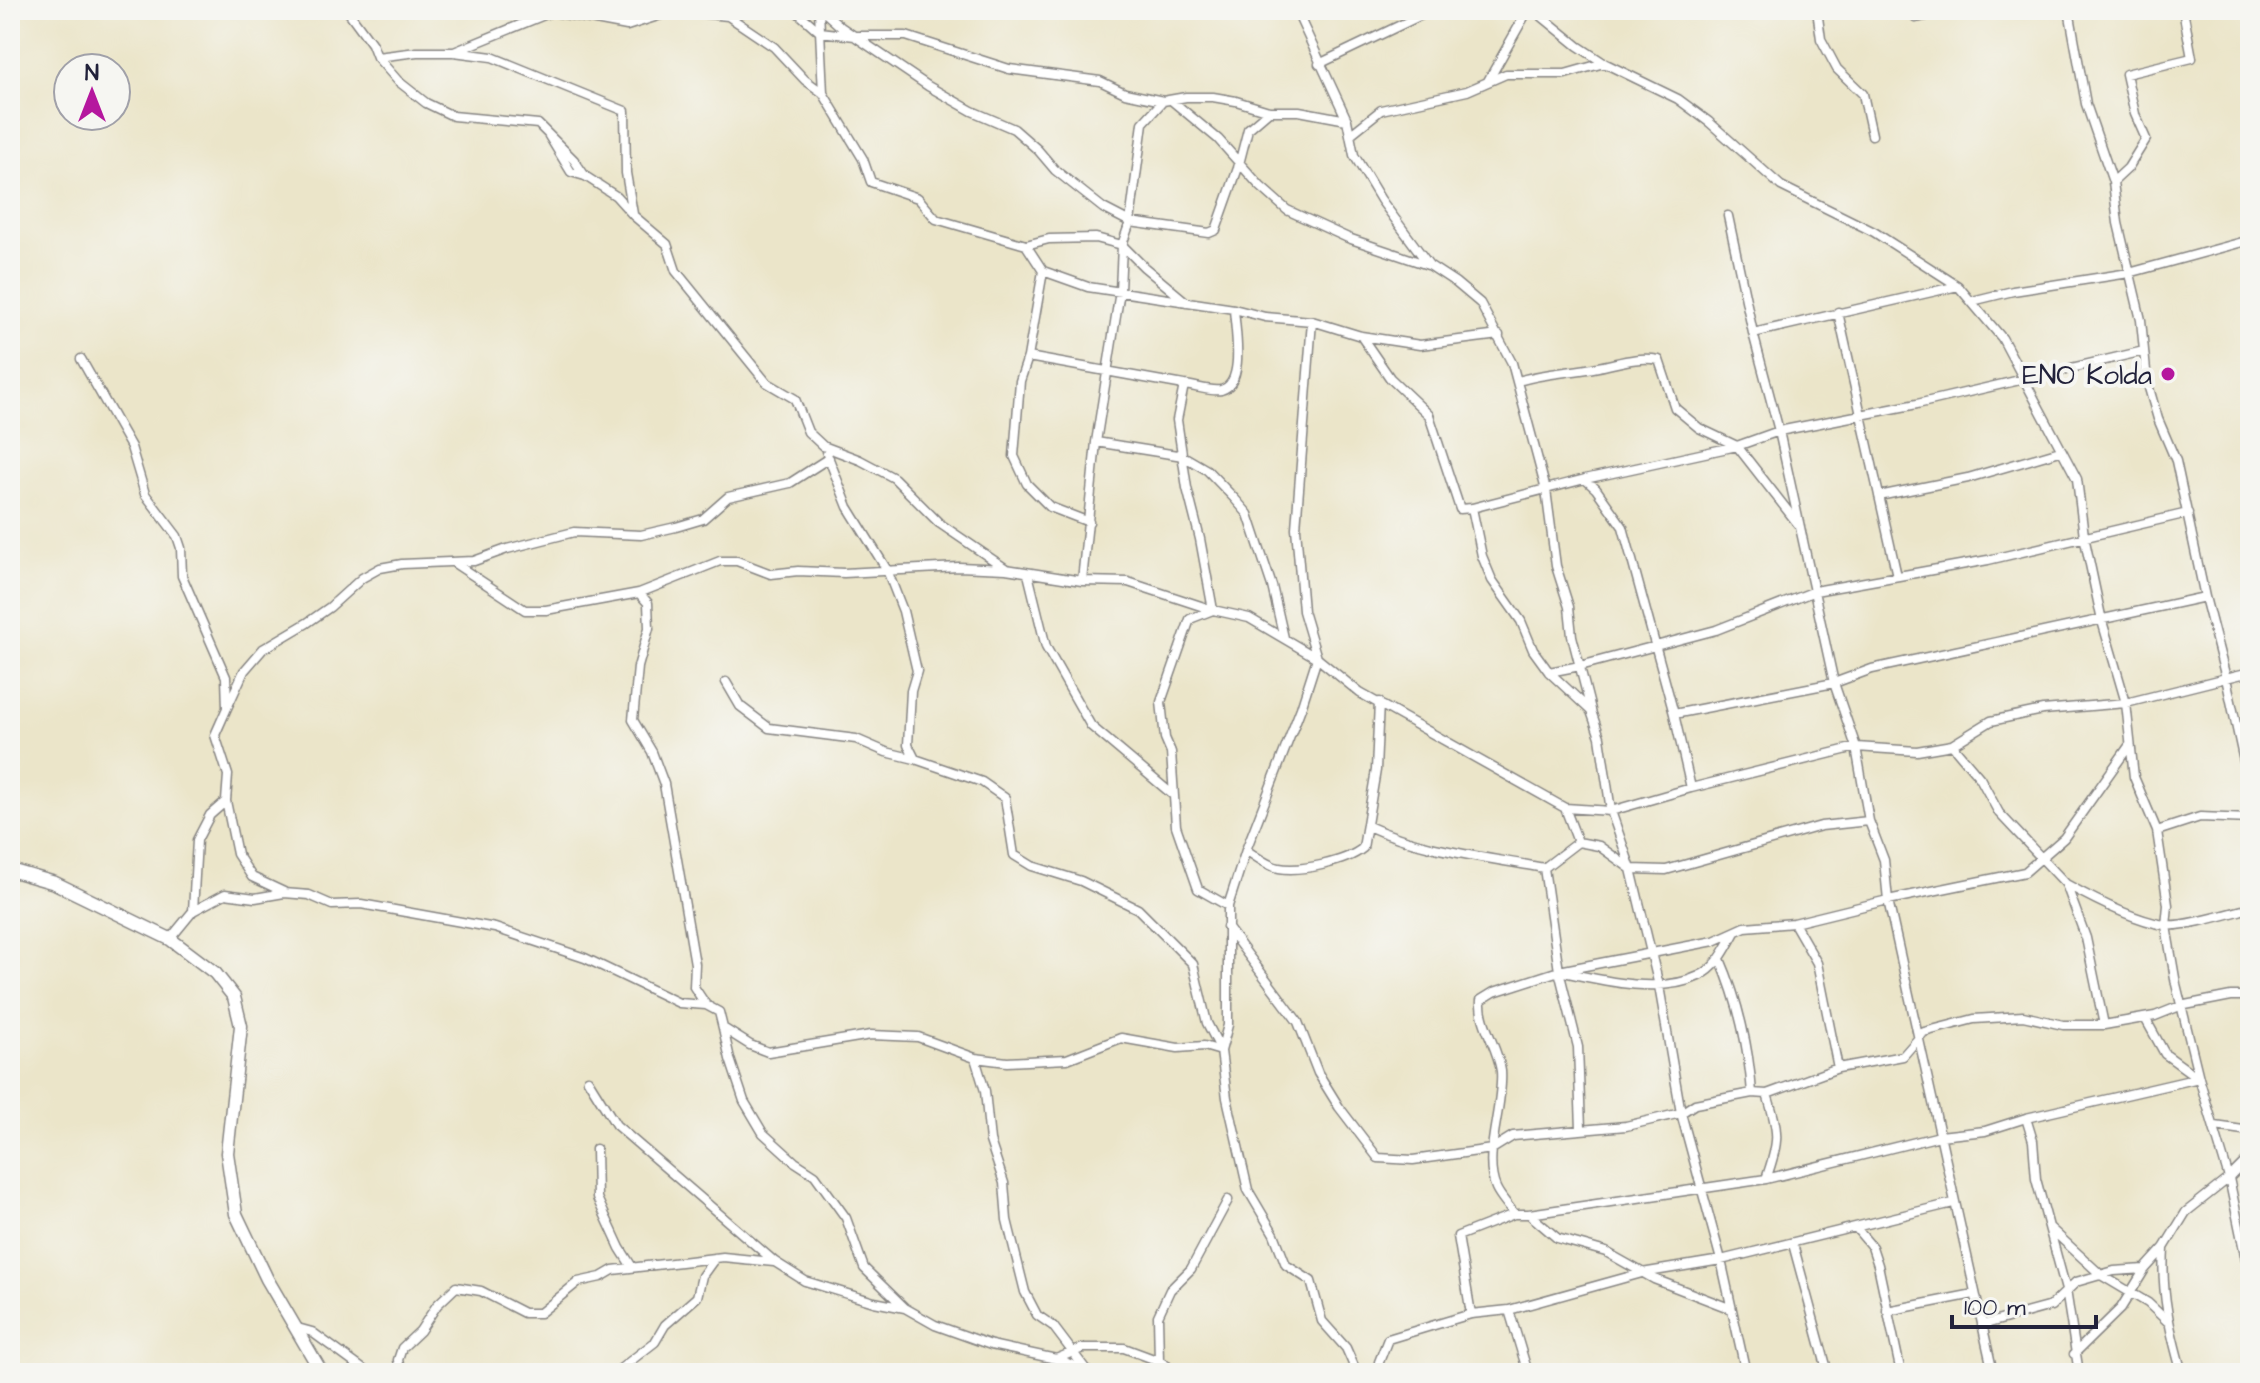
<svg xmlns="http://www.w3.org/2000/svg" width="2260" height="1383" font-family="'Architects Daughter',sans-serif">
	<style>
		.lines { fill: none; stroke-linecap: round; stroke-linejoin: round }
		.minor-casing { stroke: #868482; stroke-width: 11 }
		.secondary-casing { stroke: #868482; stroke-width: 15 }
		.minor { stroke: #fff; stroke-width: 8 }
		.secondary { stroke: #fff; stroke-width: 12 }
		.poi-dot { fill: #b5179e; stroke: #f6f6f2; stroke-width: 3 }
		.labels { text-anchor: middle; stroke-width: 8; stroke-linejoin: round; paint-order: stroke }
		.poi-label { font-size: 28px; fill: #22223b; stroke: #f6f6f2; text-anchor: end }
	</style>
	<rect width="100%" height="100%" fill="#f6f6f2"/>
	<filter id="ink" filterUnits="userSpaceOnUse"><feTurbulence type="fractalNoise" baseFrequency=".0125" numOctaves="2"/><feDisplacementMap in="SourceGraphic" scale="16" xChannelSelector="R" yChannelSelector="G"/><feConvolveMatrix kernelMatrix="1 2 1 2 8 2 1 2 1" color-interpolation-filters="sRGB"/></filter>
	<filter id="wash" filterUnits="userSpaceOnUse"><feTurbulence type="fractalNoise" baseFrequency=".006" numOctaves="4" result="noise"/><feDisplacementMap in="SourceGraphic" scale="32" xChannelSelector="R" yChannelSelector="G"/><feGaussianBlur stdDeviation="1.8" result="paint"/><feColorMatrix in="noise" values="0 0 0 0 0 0 0 0 0 0 0 0 0 0 0 0 0 1.4 0 .05"/><feComposite in="paint" operator="in"/></filter>
	<g filter="url(#wash)">
		<rect width="100%" height="100%" fill="#ebe5c9"/>
	</g>
	<g filter="url(#ink)">
		<g class="lines">
			<g class="minor-casing">
				<path id="minor" d="M347,10l25,34 5,13 21,24 28,22 27,13 85,8 36,36 11,16
					M543,10l84,16 40,-13 21,-1 40,4 24,-6
					M795,10l25,22 35,4h51l103,33 91,12 25,12 38,8
					M819,10l4,83
					M822,10l19,17 87,59 44,25 42,18 24,21 17,20 48,38 27,14 79,11 7,-3 22,-62 10,-39 21,-18
					M1296,10l51,110 7,35 27,45 48,65 26,17 25,21 32,60 34,127 10,76 13,41 3,29 19,74
					M1534,10l44,36 26,17 74,36 31,23 72,64 93,46 84,54 -205,47 26,98 55,252 38,-14 333,-72 21,81 24,111
					M1817,10l4,29 16,30 26,25 9,41
					M2069,10l17,94 27,78
					M2183,10l9,48 -66,16 9,40 11,25 -18,29 -15,14 5,41 23,97 6,61 11,38 18,42 29,136
					M728,16l46,31 31,33 18,13 40,66 8,23 47,16 18,21 90,26 17,26 45,16 146,22 31,8 47,4 49,15 59,9 79,-10
					M1915,18l40,-8
					M454,52l95,-39
					M377,57l40,-5h37l38,5 133,54 1,62 7,41
					M1319,64l113,-54
					M1488,81l40,-71
					M1171,100l47,39 42,47 27,24 61,28 80,27
					M1351,134l30,-24 86,-19 39,-17h59l39,-11
					M549,136l22,36 14,4 31,20 18,20 33,28 9,27 90,111 29,17 13,33 15,14 37,14 34,18 45,45 66,45
					M1728,216l25,117
					M1026,245l23,-6 47,-1 26,7 22,22 42,35
					M1043,271l-15,86 156,28 -7,35 10,68 13,51 13,71 -23,9 -29,83 4,36 6,14 5,74 22,63 30,17v119l-7,26 6,47 21,92 26,44 12,31 25,16 11,40 24,27 11,25
					M1958,286l44,52 75,141 7,57 18,85 24,82 8,74 23,54 11,74 -2,21 10,58 23,94 30,100 21,101
					M1972,301l41,-10 116,-18 121,-33
					M1838,312l59,264
					M1361,336l29,42 39,37 31,94 12,-1 113,-29 152,-33 42,-15 138,-27 227,-53
					M1028,357l-8,24 -6,75 13,28 23,23 39,15
					M81,359l50,88 14,47 32,42 4,12 1,28 44,101 1,31 -12,27 13,40 -2,26 -16,14 -13,25 -4,71 -23,28
					M1518,381c29,-9 51,-8 80,-14 21,-4 39,-11 61,-7l16,48 24,20 38,18 61,78
					M1184,385c11,1 27,7 37,5 25,-6 14,-61 13,-81
					M1096,442l87,14 24,14 27,28 14,16 24,72 12,52
					M827,454l21,53 39,63 16,41 14,60 -6,20 -3,54 7,14
					M1585,479l11,10 27,38 51,187 160,-31 22,64 13,74 15,39 4,40 105,473
					M1879,496l89,-18 92,-27
					M1472,508l10,48 10,24 29,41 12,29 16,22 42,39 9,26 11,74 20,58 28,117 22,127 40,147 25,113
					M454,563l71,47h21l93,-17 81,-32h17l34,13 27,-3 46,2 115,-6 47,2 76,12 46,1 85,28 36,8 68,40 43,35 205,115 46,3 80,-23 165,-41 61,4 35,-6 39,-24 52,-11 83,-7 124,-31
					M1028,574l18,73 45,79 82,69
					M1082,581l14,-139 24,-151 2,-46 8,-23 13,-99 20,-22 23,-4h27l23,4 33,10h30l48,9
					M639,593l9,10 1,25 -11,39 -5,53 19,32 12,32 31,180 -1,23 12,18
					M1549,672l31,-6 136,-36 99,-39 173,-31 200,-47
					M726,682l14,24 29,22 87,11 30,13 29,7 67,23 23,16 9,57 18,11 49,15 57,28 55,55 14,59 14,27
					M227,708l17,-37 19,-22 44,-26 23,-16 32,-29 18,-10 22,-4 72,-3 33,-12 67,-17 67,3 35,-8 27,-8 25,-22 62,-14 39,-25
					M1674,714l17,74
					M1952,745l28,33 19,35 67,71 20,54 18,87
					M2129,746l-65,92 -39,34 -137,28 -94,23 -49,4 -31,14 -155,30 -65,21 -13,8c-2,23 17,47 20,71 3,35 -19,86 -5,117 4,9 13,18 18,26h15l237,-35 174,-43 45,-5 41,-13 173,-40
					M226,801l11,53 15,23 32,15
					M1565,808l13,34 21,4 32,23 35,1 155,-44 48,-5
					M1368,826c54,25 118,31 176,42l34,-26
					M2157,831l43,-14 50,2
					M1246,850c9,6 22,16 33,18 21,4 67,-6 84,-20l13,-78 3,-68
					M1544,868l15,103c41,9 101,24 140,5 18,-8 26,-26 35,-42
					M2066,884c27,15 68,36 98,41 19,3 67,-12 86,-17
					M1228,906l18,-56 55,-142 16,-50 -14,-47 -7,-83 16,-207
					M193,911l32,-17 30,4 29,-5 25,2 23,10 29,-1 134,24 90,30 94,45 27,2 13,7 4,16 27,17 18,7 103,-17 47,2 57,21 32,4 60,-3 54,-21 57,10 26,-2 17,5
					M1794,923l23,40 21,105
					M1227,927l71,95 20,51 21,34 39,51 35,2 79,-11 21,-13 113,-10 55,-13 14,-9 57,-11 15,1 71,-26 65,-12 21,-24 50,-13 49,-3 40,9h41l51,-9 25,-10 51,-10h19
					M1720,959c18,41 29,90 32,134
					M1559,971l19,76 3,82
					M2145,1018l20,36 33,24
					M723,1028l7,31 14,42 19,32 32,29 20,13 31,43 18,50 41,40
					M975,1058l10,33 5,50 14,42 3,37 18,72 12,23 16,11 34,45
					M588,1080l28,45 159,137 30,19 69,21 31,6 30,17 56,20 65,14 27,-11h41l35,13 20,12
					M2026,1118l7,23 3,38 30,111 13,83
					M2215,1126l35,5
					M596,1149l1,49 23,50 12,19
					M1766,1179c14,-39 13,-46 1,-85
					M1529,1214l28,24 49,14 48,27 75,29
					M1856,1228l16,19 6,18 23,108
					M2050,1228l51,47 47,28 19,18
					M1793,1244l35,129
					M2164,1249c-3,44 6,82 18,124
					M1509,1310l133,-37 79,-13 232,-57
					M1887,1311l87,-17
					M1471,1314l-13,-78 56,-22
					M1982,1325l69,-19 25,-24 38,-11 31,-2
					M294,1327l18,5 56,41
					M2074,1354l47,-46 24,-39 19,-21 22,-36 43,-34 21,-21
					M1057,1359l28,11
					M1159,1361l-1,-45 12,-26 21,-21 37,-69
					M401,1373l-3,-13 4,-12 18,-17 17,-26 19,-18 25,4 43,22h16l38,-31 23,-5 12,-7 110,-13 51,5
					M615,1373l40,-31 10,-17 32,-28 5,-21 13,-18
					M1378,1373l1,-11 9,-23 83,-25 38,-4 19,63
					M1966,1373l26,-7"/>
			</g>
			<g class="secondary-casing">
				<path id="secondary" d="M10,870l45,13 115,56 45,34 19,24 7,29 -14,127 9,61 31,65 55,94"/>
			</g>
			<use href="#minor" class="minor"/>
			<use href="#secondary" class="secondary"/>
		</g>
	</g>
	<circle class="poi-dot" cx="2168" cy="374" r="8"/>
	<g class="labels">
		<g class="poi-label">
			<text x="2152" y="384">ENO Kolda</text>
		</g>
	</g>
	<rect width="2260" height="1383" fill="none" stroke="#f6f6f2" stroke-width="40"/>
	<g transform="translate(92 92)"><circle r="38" fill="#f6f6f2" stroke="#a1a1a9" stroke-width="2"/>
	<path d="M0-6L14 30L0 20L-14 30Z" fill="#b5179e"/>
	<text y="-12" font-size="22" font-weight="bold" text-anchor="middle" fill="#22223b">N</text>
	</g>
	<path d="M1952 1315v12h144v-12" fill="none" stroke="#22223b" stroke-width="4"/>
	<text x="1964" y="1315" font-size="24" fill="#22223b" stroke="#f6f6f2" stroke-width="6" paint-order="stroke">100 m</text>
</svg>
